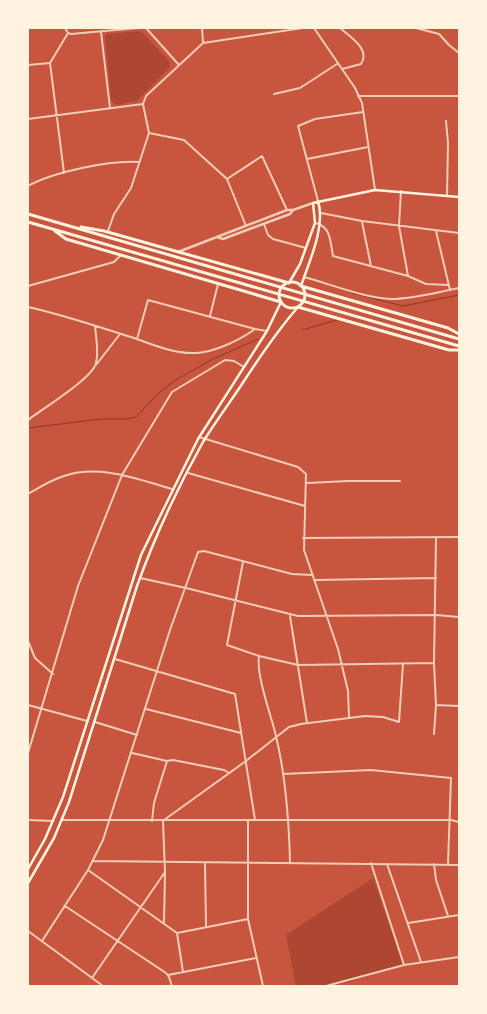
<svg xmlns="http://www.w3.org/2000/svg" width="487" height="1014" font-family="Montserrat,sans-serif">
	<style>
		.green { fill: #ae4732 }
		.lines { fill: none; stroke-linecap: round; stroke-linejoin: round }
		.stream { stroke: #8f3625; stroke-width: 1 }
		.minor { stroke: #f1ccb7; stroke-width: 2 }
		.tertiary { stroke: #f1ccb7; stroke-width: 2.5 }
		.secondary { stroke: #fff3e0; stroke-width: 2.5 }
		.trunk { stroke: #fff3e0; stroke-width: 3 }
	</style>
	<rect width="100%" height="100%" fill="#c8553d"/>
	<path class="green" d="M139,31l4,2 24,26 3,4v4l-33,34 -21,4 -5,-5 -6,-64 2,-2z
		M373,878l30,87 -53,17 -23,4h-31l-10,-51z"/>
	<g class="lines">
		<path class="stream" d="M352,293l51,13 56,-11
			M302,330l35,-10
			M28,428l73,-9h25l10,-2 24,-25 14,-11 39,-22 45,-20"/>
		<path class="minor" d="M65,28l3,5 3,1 67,-6
			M146,28l33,37
			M202,28l1,15
			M314,28l41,60 7,15 13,87
			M340,28c9,8 31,21 21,36l-19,5
			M416,28l23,6 10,11 10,8
			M101,32l9,76
			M28,65l22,-2
			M274,94l26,-6 37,-24
			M358,96h101
			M28,119l115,-15
			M446,121l2,22 -1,53
			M149,133l35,7 43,39 19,47
			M307,159l61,-12
			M64,173l-14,-110 18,-30
			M227,179l35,-23 25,54
			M28,186c25,-14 82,-26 111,-24
			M401,191l-2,35 9,50
			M318,201l-20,-75 17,-7 48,-7
			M321,213l41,8 97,12
			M362,222l9,44
			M315,223c16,3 15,18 18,33l75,20 18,8 22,1
			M264,224l4,11 5,4 33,9
			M108,231l6,-17 17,-26 18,-55 -6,-29 3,-8 57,-53 100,-15
			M436,231l14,59
			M304,277c26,7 61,21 87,22 23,0 46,-7 68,-11
			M28,286l86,-24 7,-7
			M28,307c36,8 71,20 106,31 19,7 41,16 62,15 19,-1 44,-13 59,-24
			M210,316l8,-32
			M137,339l11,-39 107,29 12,2
			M96,365l24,-31
			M28,420c14,-11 65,-42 68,-57 3,-12 0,-25 -1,-37
			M199,437l99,30 8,7 -2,76 34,99 10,42 1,26
			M188,473l117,33
			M307,483l41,-2h52
			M28,494c12,-7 23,-14 36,-18 36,-12 73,3 108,13
			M303,538l156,-1
			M243,562l-16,83 32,11 39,9 136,-2
			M140,578l46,10 112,28 138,-1 23,2
			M314,580l122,-2
			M290,616l17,107
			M28,641l7,17 18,16
			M259,656c-3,19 12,59 17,80 10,42 13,84 14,127
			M115,659l120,35 20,126
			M28,705l59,16
			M436,705l23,1
			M146,709l95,24
			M95,722l42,13
			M434,734l2,-29 -2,-42 2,-125
			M28,753l50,-167 44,-111 50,-83 53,-32 9,1 10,6
			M132,753l35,8 6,-1 51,10 5,3
			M283,774l88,-4 80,8 -3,86
			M28,820l25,1
			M62,820h389l8,2
			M164,820l82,-59 43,-34 12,-3 64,-8 18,1 16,5 4,-58
			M248,820v99l15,67
			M152,821l2,-18 13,-42
			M92,861l367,4
			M205,863l1,63
			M371,863l33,102
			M387,864l34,98
			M434,864l2,16 12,36
			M88,870l89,63 6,39
			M65,906l101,67 3,4 3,9
			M164,922l1,-49
			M408,923l51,-8
			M28,931l75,55
			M177,933l71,-14
			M42,941l46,-71 15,-30 67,-210 28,-78 6,-1 88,23 20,1
			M168,975l88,-17
			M92,978l73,-106 -2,-51
			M326,986l78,-21 55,-8"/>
		<path class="tertiary" d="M217,237l6,2 67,-25 3,-4
			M178,252l109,-42h6l20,-7"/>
		<path class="secondary" d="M289,283l11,-19 15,-41 -2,-20 62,-13 84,7
			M301,286c8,-24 25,-60 17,-85
			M28,869l17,-30 18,-42 78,-242 57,-116 69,-108 14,-29
			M28,883l26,-45 15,-36 68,-216c17,-47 42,-101 66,-144 13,-21 28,-41 41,-61 17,-26 34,-51 54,-74"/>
		<path class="trunk" d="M28,214l431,125
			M28,222l431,124
			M81,227l23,4 185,52
			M55,231l11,8 215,63
			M279 295a13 13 0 1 1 26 0a13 13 0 1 1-26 0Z
			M301,286l147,42 11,6
			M298,307l151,43h10"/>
	</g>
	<rect width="487" height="1014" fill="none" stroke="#fff3e0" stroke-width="58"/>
</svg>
